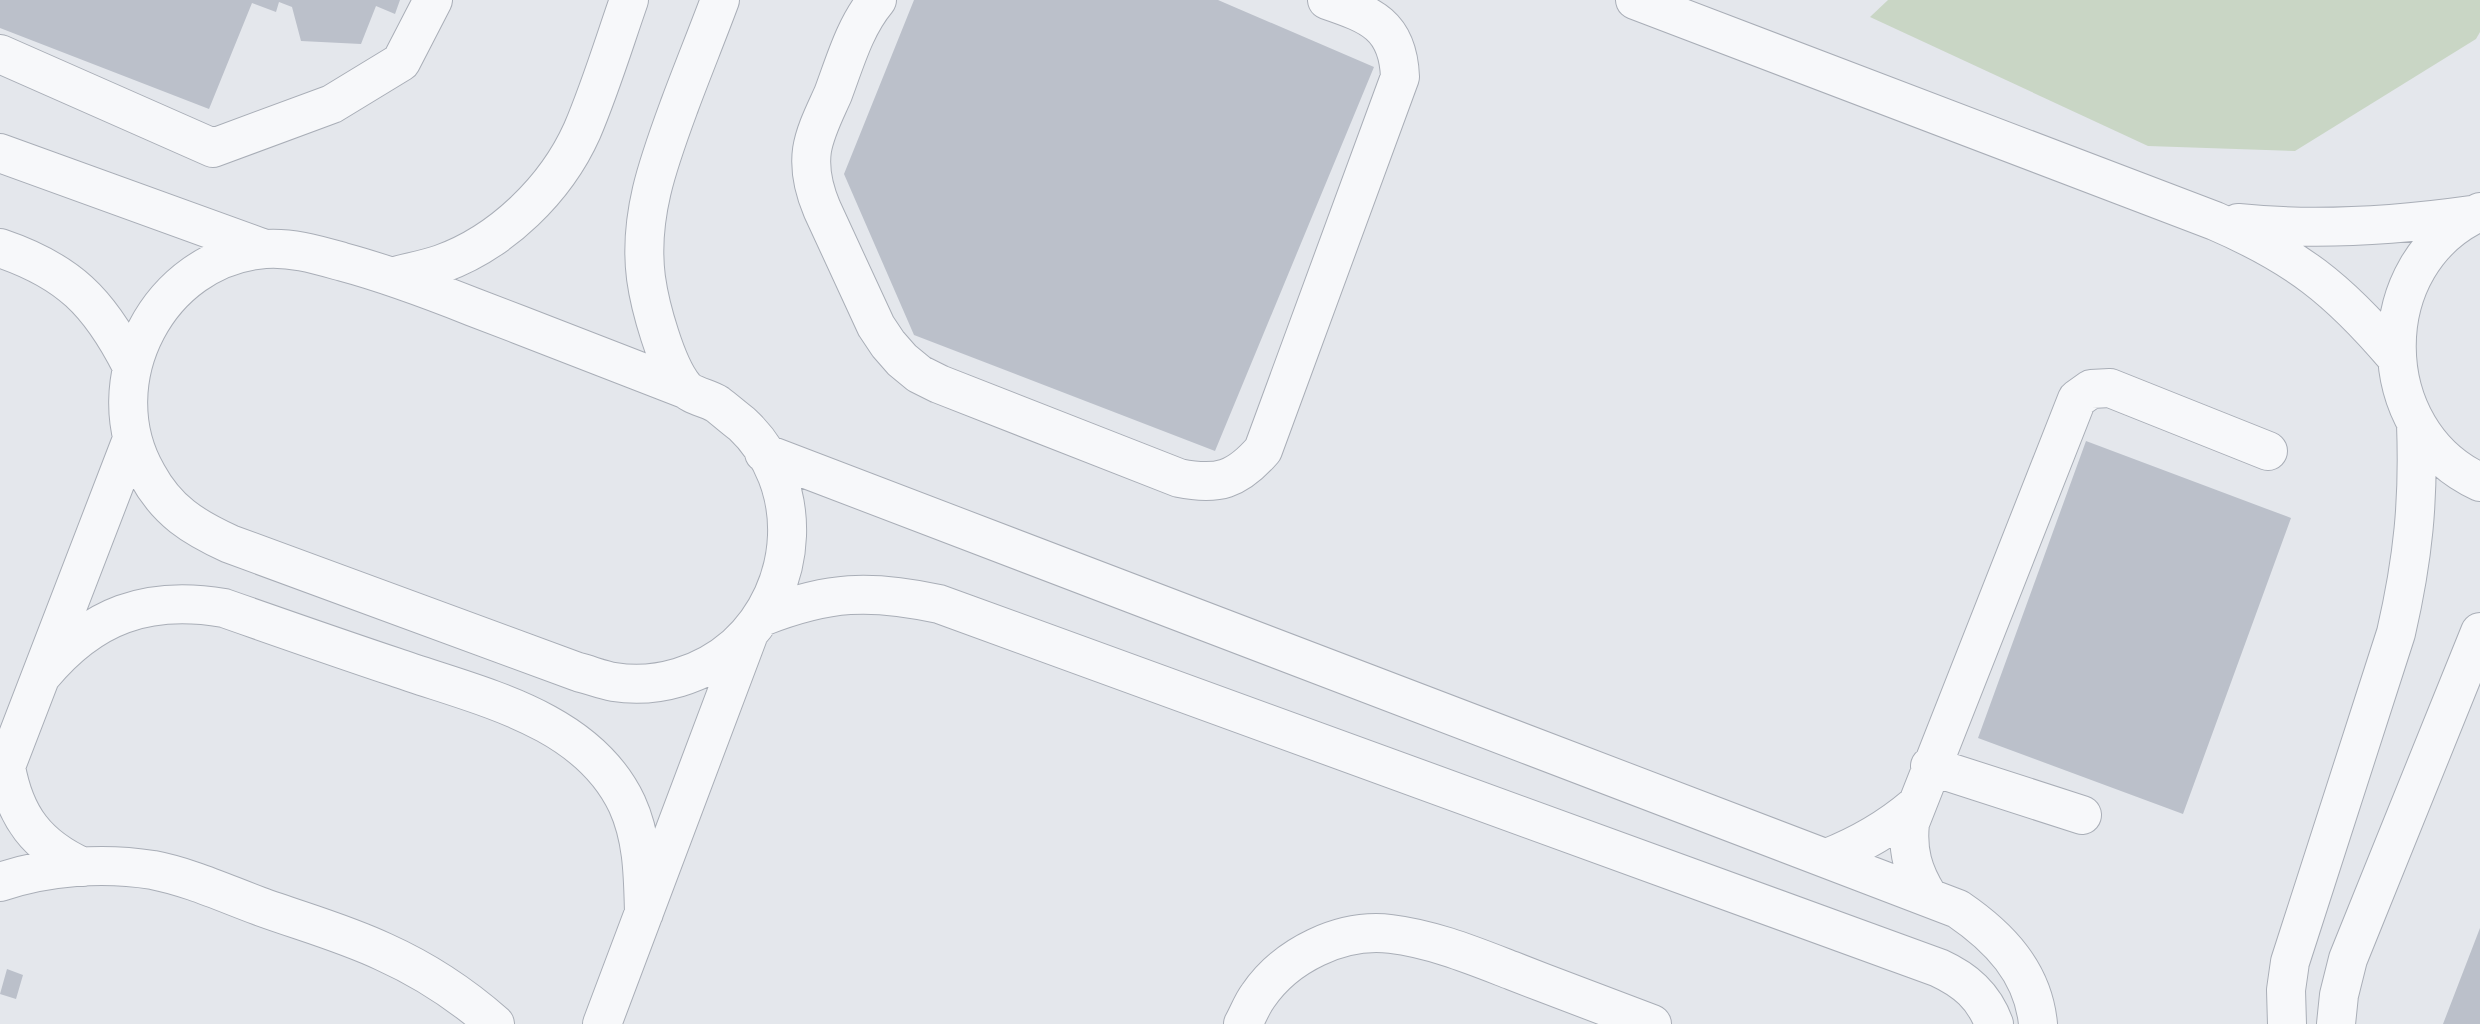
<svg xmlns="http://www.w3.org/2000/svg" width="2480" height="1024" font-family="'Work Sans',sans-serif">
	<style>
		.green { fill: #c9d6c5 }
		.building { fill: #bbc0ca }
		.lines { fill: none; stroke-linecap: round; stroke-linejoin: round }
		.minor-casing { stroke: #a9aeb7; stroke-width: 40 }
		.minor { stroke: #f7f8fa; stroke-width: 38 }
	</style>
	<rect width="100%" height="100%" fill="#e4e7ec"/>
	<path class="green" d="M1888,0h592v32l-4,7 -181,112 -147,-5 -278,-129z"/>
	<path class="building" d="M0,0h400l-5,14 -19,-8 -15,38 -60,-3 -9,-34 -13,-5 -3,10 -24,-9 -43,106 -209,-81z
		M914,0h304l156,67 -159,384 -301,-116 -70,-161z
		M2086,441l205,77 -108,296 -205,-76z
		M2480,928v96h-37z
		M7,969l16,6 -7,24 -16,-5z"/>
	<g class="lines">
		<g class="minor-casing">
			<path id="minor" d="M877,0c-22,26 -32,62 -44,94 -8,18 -18,37 -21,56 -3,21 2,40 10,59l54,117 12,18 14,16 17,14 20,10 240,94c39,8 58,2 84,-28l137,-373c-2,-52 -29,-62 -73,-77
				M1635,0l580,221c81,35 123,68 180,135
				M0,54l213,94 119,-44 69,-42 32,-62
				M0,153l265,96
				M2480,212c-112,50 -110,220 0,270
				M2238,223c79,8 155,3 233,-8
				M0,248c68,23 99,54 131,117
				M395,276c15,-4 32,-7 46,-12 61,-22 115,-75 141,-133 18,-42 32,-88 47,-131
				M685,389c-70,-27 -141,-55 -212,-82 -43,-17 -85,-33 -130,-45 -25,-7 -51,-15 -78,-13 -106,8 -171,133 -118,225 20,37 46,53 83,70l348,128c12,3 24,8 36,10 43,7 89,-7 122,-36 64,-58 70,-162 6,-222 -8,-6 -17,-14 -25,-20 -9,-6 -26,-8 -33,-17 -18,-22 -34,-80 -38,-109 -8,-62 13,-117 34,-174 13,-35 27,-69 40,-104
				M764,453l1194,456c41,28 75,63 80,115
				M762,617c66,-26 108,-28 177,-13l1000,364c26,12 45,28 55,56
				M42,675c50,-60 105,-80 182,-67 57,20 114,40 171,59 82,29 191,50 232,137 16,35 16,72 17,109
				M1930,766l152,49
				M6,767c9,50 31,79 77,100
				M0,782l132,-343
				M1827,858c33,-13 61,-29 88,-52
				M0,882c47,-16 103,-20 153,-12 36,7 71,23 106,36 41,15 85,27 125,46 40,18 78,43 111,72
				M1928,896c-15,-24 -21,-45 -18,-73l167,-424 14,-10 19,-1 158,63
				M602,1024l146,-388
				M1243,1024c5,-9 9,-20 15,-28 28,-41 83,-68 133,-62 42,5 83,22 122,37 46,18 92,35 139,53
				M2287,1024l-1,-34 4,-28 106,-329c17,-74 23,-132 20,-209
				M2336,1024l3,-29 9,-36 132,-327"/>
		</g>
		<use href="#minor" class="minor"/>
	</g>
</svg>
